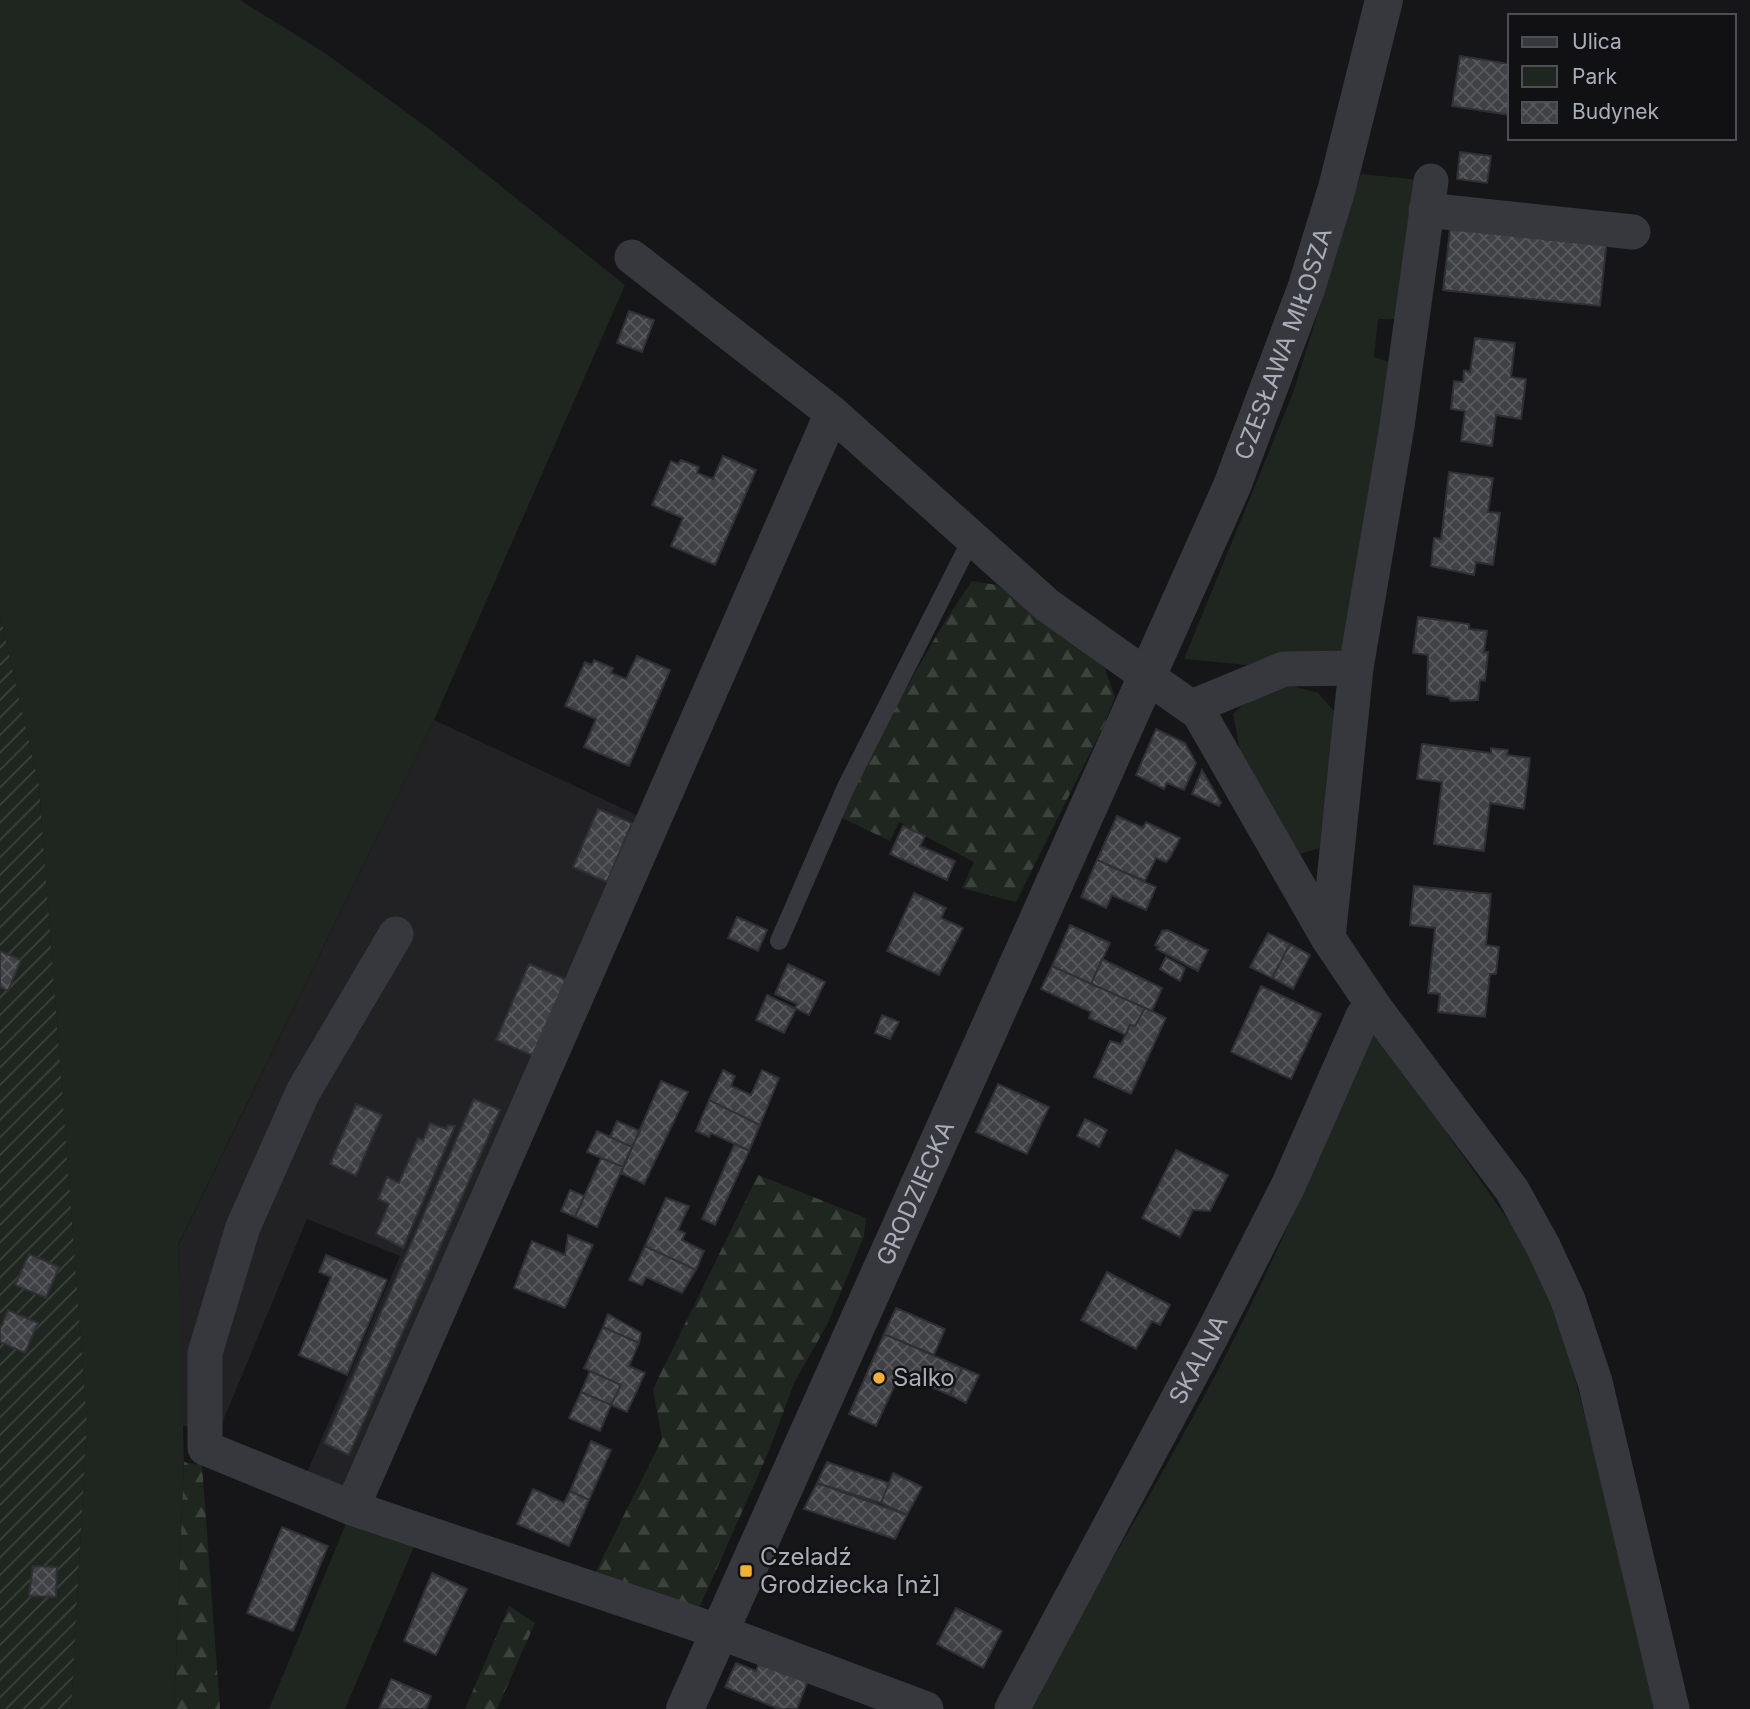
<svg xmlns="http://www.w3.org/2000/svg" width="1750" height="1709" font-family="Inter,sans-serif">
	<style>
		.built { fill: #222225 }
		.green { fill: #1e261f }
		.forest { fill: url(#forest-firs) }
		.garden { fill: url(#garden-furrows) }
		.building { fill: url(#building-cross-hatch); stroke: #303034; stroke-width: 2 }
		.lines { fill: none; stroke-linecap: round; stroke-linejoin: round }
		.service { stroke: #37383d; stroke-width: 18 }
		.minor { stroke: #37383d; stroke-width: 35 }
		.tertiary { stroke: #37383d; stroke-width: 38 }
		.poi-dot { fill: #f2b134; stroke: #111113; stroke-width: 2.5 }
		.labels { text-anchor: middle; stroke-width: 5; stroke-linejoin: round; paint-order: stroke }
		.street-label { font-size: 24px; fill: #a8adb8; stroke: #111113 }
		.poi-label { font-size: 24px; fill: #a8adb8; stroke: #111113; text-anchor: start }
	</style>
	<defs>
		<pattern id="forest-firs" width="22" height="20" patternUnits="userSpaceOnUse" patternTransform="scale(1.75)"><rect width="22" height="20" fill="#1e261f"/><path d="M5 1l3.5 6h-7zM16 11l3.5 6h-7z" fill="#3c433d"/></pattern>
		<pattern id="garden-furrows" width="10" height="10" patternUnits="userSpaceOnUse" patternTransform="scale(1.75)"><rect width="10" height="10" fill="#1e261f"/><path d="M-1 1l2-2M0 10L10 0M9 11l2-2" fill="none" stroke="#3c433d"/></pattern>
		<pattern id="building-cross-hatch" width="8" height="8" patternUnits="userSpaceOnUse" patternTransform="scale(1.75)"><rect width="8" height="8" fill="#404145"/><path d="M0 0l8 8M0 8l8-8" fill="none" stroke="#595a5e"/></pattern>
	</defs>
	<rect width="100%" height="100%" fill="#161618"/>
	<path class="built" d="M434,720l207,97 -292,676 -44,-16 95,-221 -93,-37 -92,221 -34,-16 -3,-178z"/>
	<path class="green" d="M0,0h240l85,53 107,78 193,154 -191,435 -256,525 6,217 -10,247h-103l16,-288 -48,-635 -39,-171z
		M1361,174l60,6 -22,139h-21l-4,38 19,6 -41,272 -16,21 -78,10 -74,-7 109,-266z
		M1289,685l29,8 17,19 -15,136 -20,6 -60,-103 -7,-37 25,-22z
		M1367,1009l82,127 91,129 18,49 45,172 53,223h-632c101,-171 205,-341 282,-525 24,-56 41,-117 61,-175z
		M347,1521l69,21 -71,167h-76z"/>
	<path class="forest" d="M972,581l25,4 107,81 11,31 -11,28 -88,177 -54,-14 12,-26 -75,-40 -9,19 -50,-24c41,-80 80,-162 132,-236z
		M758,1175l108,43 -2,18 -36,87 -34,60 -25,68 -72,162 -105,-34 70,-140 -9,-50z
		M184,1462l18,3 18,244h-46z
		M509,1606l26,17 -38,86h-32z"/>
	<path class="garden" d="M0,615l39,171 48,635 -16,288h-71z"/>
	<path class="building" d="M1460,56l50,8v51l-58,-9z
		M1460,152l31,4 -4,27 -30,-4z
		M1451,221l156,17 -7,68 -157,-16z
		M629,311l25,9 -12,32 -25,-9z
		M1475,338l40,5 -4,34 15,2 -5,40 -25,-4 -4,31 -31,-5 4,-30 -14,-2 3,-28 9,1 1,-12 6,2z
		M723,456l33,14 -41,95 -44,-19 12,-28 -31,-13 19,-44 7,3 3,-4 18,7 -2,6 16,6z
		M1449,472l44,6 -5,34 12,1 -7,52 -17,-3 -2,13 -43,-9 3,-28 7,1z
		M1418,617l51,7v5l18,2 -3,21h4l-3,29 -5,-1 -2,20 -27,1 -3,-4 -21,-3 1,-39 -15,-2z
		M637,656l33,14 -41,96 -45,-19 12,-28 -31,-13 20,-44 7,3 2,-5 19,8 -2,5 15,6z
		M1156,729l29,14 11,20 -12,27 -17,-7 -3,6 -28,-14z
		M1422,744l69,9v-5l17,2 -1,5 23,3 -6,51 -34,-6 -6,48 -50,-7 8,-62 -25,-3z
		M1202,770l19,33 -2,3 -27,-12z
		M598,809l34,14 -25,59 -34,-15z
		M1117,816l26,12 3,-6 34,16 -10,20 -4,4 -10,-4 -11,23 -48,-21z
		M903,826l22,10 -5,10 35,15 -8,19 -57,-26z
		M1097,860l59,27 -10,23 -34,-15 -6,13 -25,-11z
		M1414,886l77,8 -5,51 13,2 -3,27h-6l-5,43 -47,-5 2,-18 -12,-1 7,-65 -25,-3z
		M914,893l32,15 -5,10 22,10 -24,47 -52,-24z
		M737,917l30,13 -9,21 -30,-13z
		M1070,925l40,18 -19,41 -39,-18z
		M1167,930l41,20 -10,21 -41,-22 2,-2 -4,-2 7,-14z
		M1268,933l22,11 -18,34 -22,-11z
		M1290,944l20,11 -17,34 -21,-11z
		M0,951l21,9 -13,31 -8,-4z
		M1166,957l19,11 -5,13 -20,-12z
		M1102,959l60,29 -10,23 -61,-27z
		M529,964l38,16 -33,76 -38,-16z
		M788,964l37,18 -16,33 -14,-7 2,-4 -22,-10z
		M1052,966l93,42 -10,18 -5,-1 -4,10 -37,-17 2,-6 -50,-23z
		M1261,986l60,28 -30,65 -60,-27z
		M767,995l29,14 -12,24 -28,-13z
		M1145,1008l21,10 -35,76 -37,-17 16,-36 11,3 9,-19 5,1z
		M882,1015l17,7 -9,17 -15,-6z
		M723,1070l12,6 -4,10 20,9 11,-25 17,8 -19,47 -51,-25z
		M661,1081l27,11 -44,92 -23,-11z
		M998,1084l51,23 -22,47 -51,-22z
		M474,1099l26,11 -151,345 -25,-12z
		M709,1100l51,25 -11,26 -38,-18 -2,4 -13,-6z
		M356,1104l26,11 -26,61 -26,-12z
		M1085,1119l22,11 -8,17 -22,-11z
		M617,1121l23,10 -8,16 -22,-10z
		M430,1123l16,6 2,-4 7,1 -52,122 -27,-14 13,-30 -11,-5 9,-22 12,6 19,-45 5,2z
		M597,1131l35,16 -9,20 -36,-15z
		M735,1143l14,8 -34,74 -13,-6z
		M1176,1150l52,25 -18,36 -17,-1 -13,27 -38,-19z
		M601,1158l22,9 -26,60 -22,-10z
		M570,1190l14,6 -9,21 -14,-6z
		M666,1198l23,8 -11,24 7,3 -3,7 22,11 -8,19 -51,-24z
		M568,1235l25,10 -28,63 -51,-20 18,-47 33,14z
		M645,1246l51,24 -14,23 -36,-16 -4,8 -13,-5z
		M29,1254l30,13 -13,31 -31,-13z
		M326,1255l61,25 -40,95 -48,-20 32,-78 -12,-5z
		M1107,1272l63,33 -10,20 -8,-4 -16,28 -55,-29z
		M896,1308l49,21 -11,26 -50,-21z
		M8,1310l30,13 -13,30 -25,-11v-13z
		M608,1314l33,19 -2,10 -36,-16z
		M603,1327l36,16 -10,23 16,7 -18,39 -16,-7 10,-20 -37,-17z
		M884,1334l78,34 -12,27 -50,-21 -24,52 -27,-12z
		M962,1368l17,7 -13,28 -16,-8z
		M590,1371l31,14 -10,20 -30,-13z
		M581,1392l30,13 -11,26 -31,-13z
		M591,1441l20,9 -22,50 -19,-9z
		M827,1462l62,21 -8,20 -64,-20z
		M893,1473l29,14 -15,28 -26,-12z
		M817,1483l90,32 -12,24 -91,-30z
		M533,1489l31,14 6,-12 19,9 -20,46 -52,-22z
		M282,1527l46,19 -35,85 -46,-18z
		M33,1566l24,1 -1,30 -27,-1z
		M432,1573l35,16 -31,66 -32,-14z
		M956,1608l46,23 -19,37 -46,-24z
		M761,1658l48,20 -12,31h-18l-54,-22 11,-24 20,8z
		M391,1679l40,17 -5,13h-47z"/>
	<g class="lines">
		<path class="service" d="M779,941l67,-154 126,-249"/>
		<g class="minor">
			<path d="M1426,210l207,22"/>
			<path d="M632,257l200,156 215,192 152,108 129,225 47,70 137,182 32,58 24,52 27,82 77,327"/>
			<path d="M1192,707l92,-38 72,-1"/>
			<path d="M396,934l-93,158 -60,135 -38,126v95l147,60 368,124 206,77"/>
			<path d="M1328,938l28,-270 41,-242 34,-245"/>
			<path d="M352,1508l480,-1095"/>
			<path id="s1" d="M1012,1709l199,-372 77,-151 75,-170 12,-8"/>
		</g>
		<path class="tertiary" id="s2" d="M685,1709l547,-1223 74,-197 31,-101 47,-188"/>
	</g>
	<g class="poi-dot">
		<circle cx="879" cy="1378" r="7"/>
		<rect x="739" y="1564" width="14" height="14" rx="3.5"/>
	</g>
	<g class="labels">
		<g class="street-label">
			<text dy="8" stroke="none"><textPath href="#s2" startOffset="1491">CZESŁAWA MIŁOSZA</textPath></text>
			<text dy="8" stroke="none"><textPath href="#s2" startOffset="565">GRODZIECKA</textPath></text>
			<text dy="8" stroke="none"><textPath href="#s1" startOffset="396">SKALNA</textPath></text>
		</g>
		<g class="poi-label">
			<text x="893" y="1386">Salko</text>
			<text x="760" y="1565">Czeladź<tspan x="760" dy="28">Grodziecka [nż]</tspan></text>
		</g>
	</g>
	<rect x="1508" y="14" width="228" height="126" fill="#111113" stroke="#4d4f55" stroke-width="2"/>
	<rect x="1522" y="37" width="35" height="10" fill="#37383d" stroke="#4d4f55" stroke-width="2"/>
	<text x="1572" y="49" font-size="21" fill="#a8adb8">Ulica</text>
	<rect x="1522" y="66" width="35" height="21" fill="#1e261f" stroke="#4d4f55" stroke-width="2"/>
	<text x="1572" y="84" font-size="21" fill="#a8adb8">Park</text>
	<rect x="1522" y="102" width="35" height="21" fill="url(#building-cross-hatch)" stroke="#4d4f55" stroke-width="2"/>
	<text x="1572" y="119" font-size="21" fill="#a8adb8">Budynek</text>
</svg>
